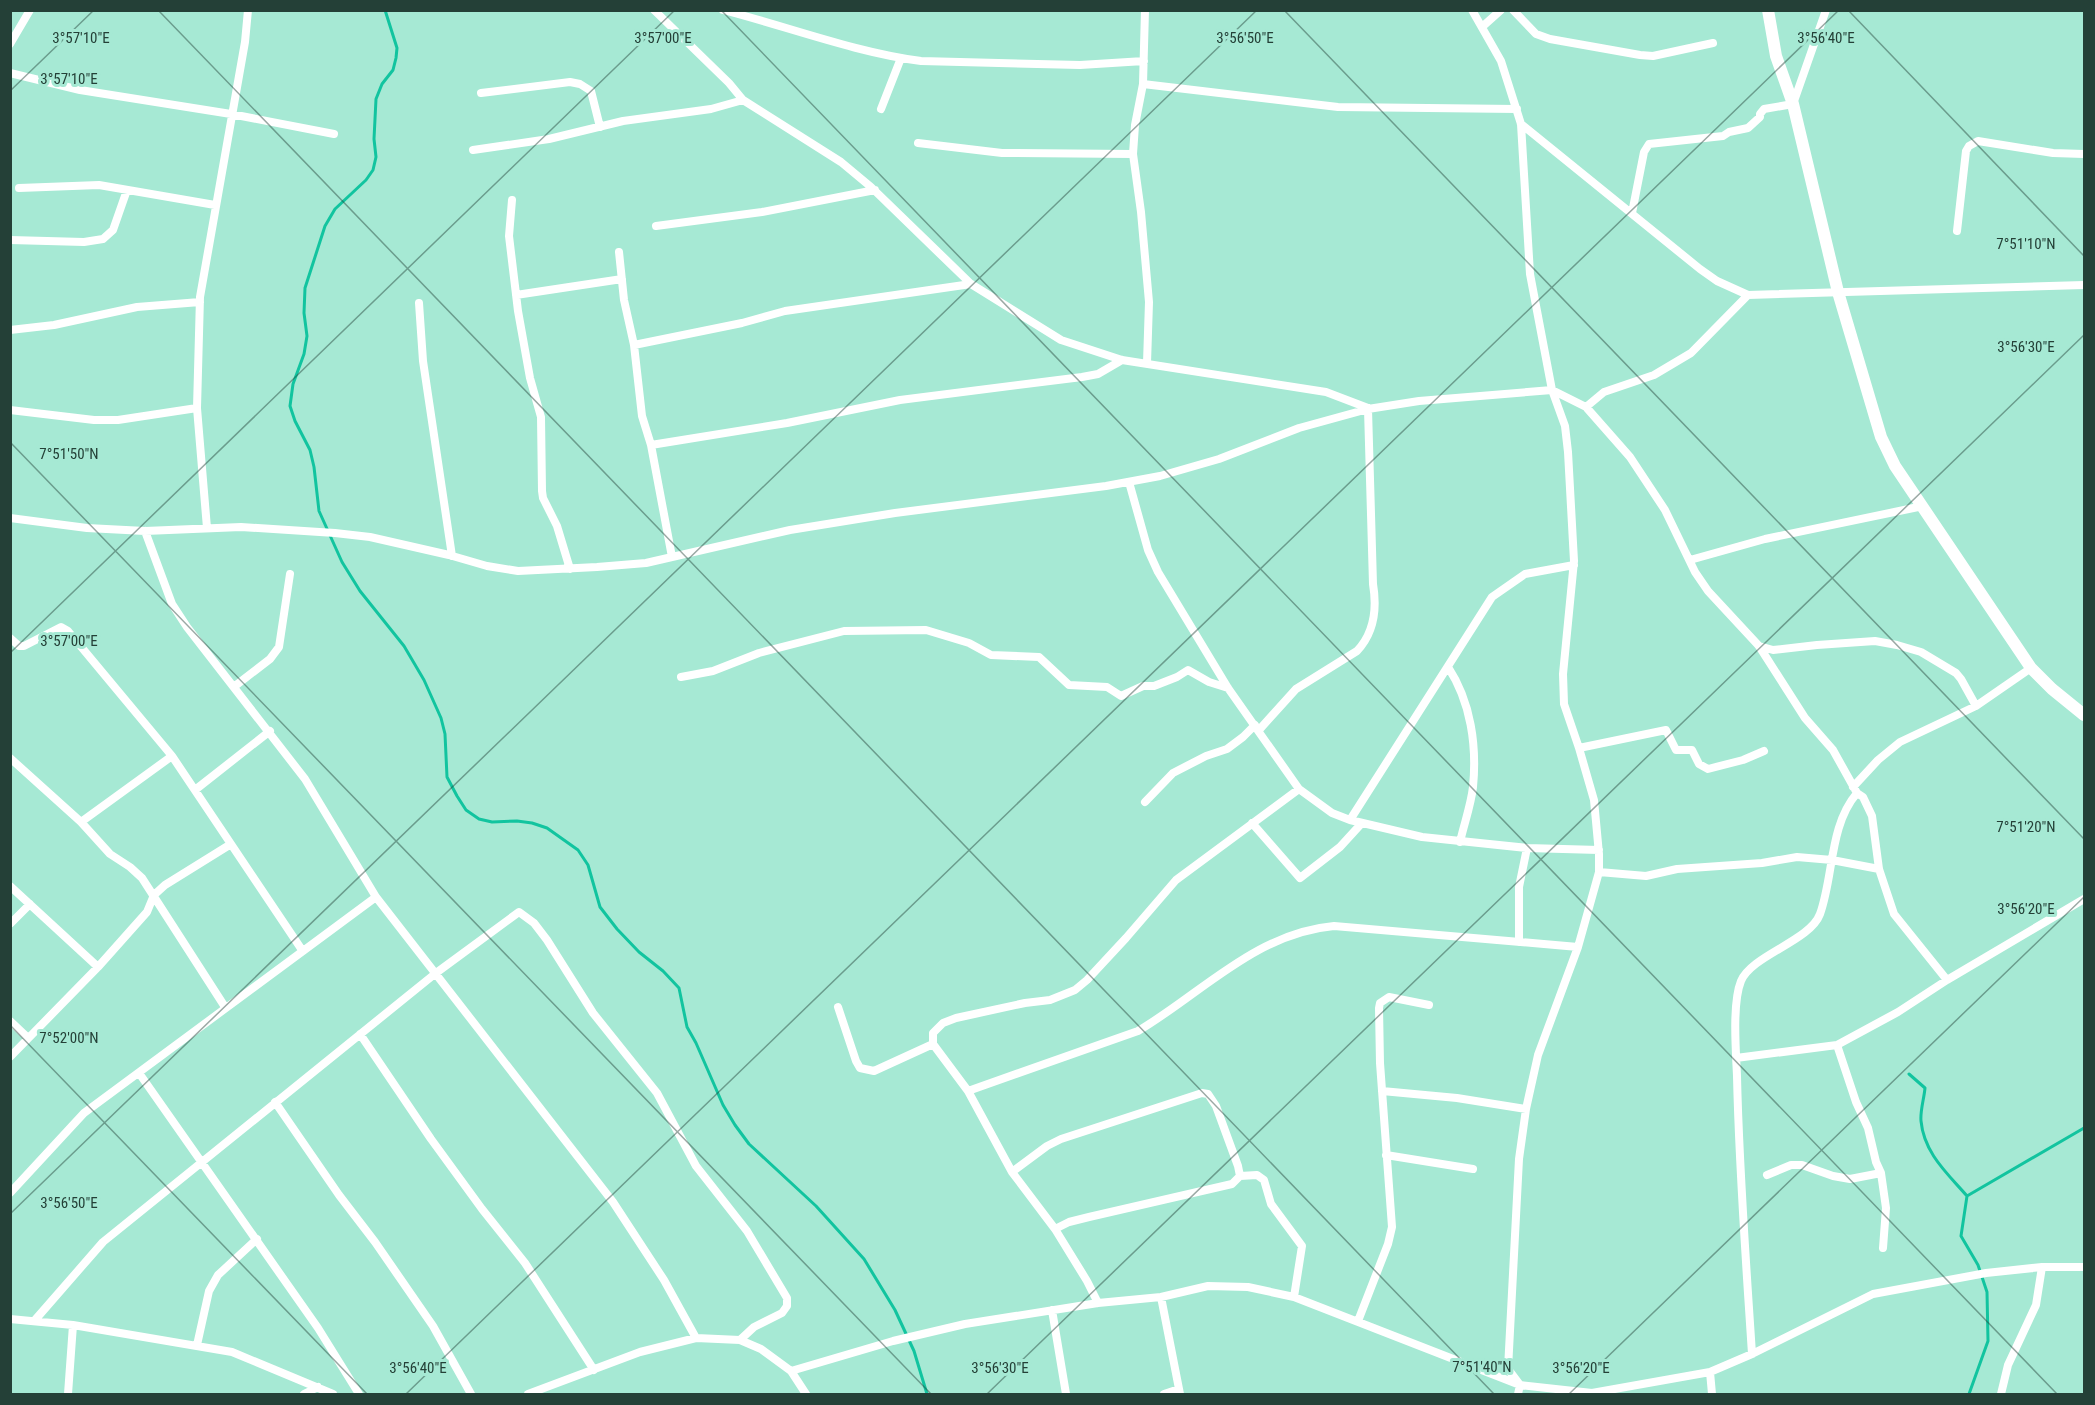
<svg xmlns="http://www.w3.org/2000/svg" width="2095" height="1405" font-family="'Roboto Condensed',sans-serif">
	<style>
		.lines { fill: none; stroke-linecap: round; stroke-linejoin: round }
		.stream { stroke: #12c49f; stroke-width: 3 }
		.street { stroke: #fff; stroke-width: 8 }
		.secondary { stroke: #fff; stroke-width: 12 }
		.ticks { fill: none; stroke: #244037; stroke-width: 1.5; stroke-opacity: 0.45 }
		.ticks-label { font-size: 15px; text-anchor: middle; fill: #244037; stroke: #a6e9d4; stroke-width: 6; stroke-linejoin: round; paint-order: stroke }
	</style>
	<rect width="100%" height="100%" fill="#a6e9d4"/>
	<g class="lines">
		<path class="stream" d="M385,10l12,38 -1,10 -3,12 -11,14 -6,15 -2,40 2,18 -3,13 -7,10 -31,29 -10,17 -20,62 -1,25 3,23 -3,18 -11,30 -3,22 5,15 15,29 4,17 5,44 23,51 18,29 44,55 20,34 17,38 4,16 2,43 10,19 9,14 13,9 13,3 25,-1 15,2 15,5 31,22 10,15 12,42 17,22 22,23 24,19 16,17 8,39 9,16 27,62 12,20 14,19 67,62 48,53 31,51 19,41 13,43
			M1909,1074l16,14c-1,11 -5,23 -4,33 3,32 26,52 46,75
			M1969,1394l19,-53 -1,-49 -9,-27 -17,-29 6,-40 117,-68"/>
		<path class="street" d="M654,10l75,73 14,17 98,62 30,25 100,97 90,56 61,20 204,32 42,16
			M723,10c66,17 131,42 198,51l159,4 64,-4
			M1145,10l-2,74 -8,41 -2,29 8,58 8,90 -2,61
			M1472,10l29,51 20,63 9,150 22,116 13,36 3,26 6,109 -11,113 1,30 15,44 15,52 5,54v18l-21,75 -40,108 -12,54 -7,50 -11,210 12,16 -2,9
			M1513,10l23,24 14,5 90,16 13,1 60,-13
			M1482,27l19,-17
			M10,44l20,-34
			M10,73l70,17 151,24 103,20
			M1143,84l195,23 179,2
			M481,93l89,-11 10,2 11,7 9,36
			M881,109l20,-51
			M1521,124l179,145 17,12 31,14 336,-10
			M918,143l84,10 131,1
			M473,150l76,-11 74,-18 88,-12 32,-9
			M19,188l80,-3 116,20
			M512,200l-3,36 9,75 12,67 11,39 1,74 1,7 14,28 13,43
			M1632,213l12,-61 5,-8 74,-8 6,-4 19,-4 12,-11v-3l4,-5 29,-5 33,-94
			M656,226l106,-14 113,-22
			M1957,231l9,-80 3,-5 9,-5 75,12 31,1
			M10,240l74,2 19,-3 10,-9 14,-40
			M619,252l5,48 10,45 8,71 9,29 21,112
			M516,295l106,-16
			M419,303l4,58 29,195
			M10,330l44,-5 83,-18 63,-5
			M634,345l108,-22 43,-12 186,-27
			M1586,407l18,-15 50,-17 37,-22 57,-58
			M10,410l84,10h24l79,-12
			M651,445l136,-22 113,-23 182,-23 16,-3 24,-14
			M1129,482l19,68 10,22 70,116 71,101 33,24 18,7 72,17 105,11 72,2
			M10,518l77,10 58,3 96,-4 94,6 35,4 79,18 38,11 31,5 79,-4 49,-4 144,-33 105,-17 211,-27 54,-10 59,-17 80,-31 69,-19 51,-8 133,-11 34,17 44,50 35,53 30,62 13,19 51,55 46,72 28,32 24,43 6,4 9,19 7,53 15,45 53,66
			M207,528l-10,-120 3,-111 45,-255 3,-32
			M145,531l27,73 15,23 118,152 71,118 237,305 51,78 32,58
			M1690,560l75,-21 158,-33
			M10,638l9,8h5l37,-19 7,4 104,125 130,194
			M1759,646l14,4 44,-5 58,-4 22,4 24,7 35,21 5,6 15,27
			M1448,667c23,35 29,79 25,120 -2,18 -9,37 -13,55
			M681,677l32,-6 46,-18 85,-22 82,-1 43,13 22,12 48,2 30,28 38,2 14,9 22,-10h11l23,-9 11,-7 21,12 19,6
			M235,686l35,-27 9,-12 11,-73
			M1259,730l37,-41 61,-38c18,-19 20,-43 16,-67l-5,-175
			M1579,748l87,-18 10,20h16l7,14 9,5 35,-9 21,-9
			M10,758l71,64 29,32 20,13 12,11 83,129
			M1853,787l25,-27 22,-18 76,-36 55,-38
			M195,790l75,-59
			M1145,802l28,-29 33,-17 21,-7 16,-12 12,-12
			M1350,820l142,-223 33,-23 49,-9
			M81,822l91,-66
			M1252,823l48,55 40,-31 21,-23
			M1599,872l47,4 31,-7 85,-6 35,-6 35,3 47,9
			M10,886l88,81
			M10,924l20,-20
			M1519,942v-55l8,-39
			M838,1007l18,54 4,7 14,3 59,-27
			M10,1021l18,17
			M360,1034l71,105 51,70 43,54 69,107
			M1837,1045l19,57 12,26 8,34 5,11 5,35 -3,40
			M10,1057l88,-90 49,-55 7,-17 11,-10 66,-41
			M1736,1058l101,-13 61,-33 49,-32 137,-81
			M139,1073l179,255 41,66
			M968,1091l170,-60c64,-38 118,-98 196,-105l244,21
			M1382,1091l75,7 69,11
			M275,1102l64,93 36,47 58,84 38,68
			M1386,1155l87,14
			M1012,1172l35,-26 14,-7 141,-46 6,1 8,12 22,60 2,10
			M1767,1175l24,-10h11l31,11 17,3 31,-6
			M10,1193l74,-80 292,-216
			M1055,1229l14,-7 20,-5 143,-33 8,-8 17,-1 7,5 7,24 31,42 -8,51
			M1161,1297l19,97
			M1098,1303l-11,-22 -32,-52 -43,-57 -44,-81 -35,-47v-11l10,-10 13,-5 69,-15 25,-3 25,-10 12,-10 39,-42 50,-58 123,-91
			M1052,1310l14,84
			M10,1319l63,6 159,27 101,42
			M35,1320l68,-78 333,-269 83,-61 15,11 13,17 46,73 64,80 39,73 51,65 40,67v8l-5,7 -28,14 -14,13
			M1358,1321l30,-77 4,-17 -12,-164 -1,-55 1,-5 9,-6 40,8
			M197,1345l12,-54 9,-16 39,-36
			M1752,1354c-6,-93 -13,-185 -15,-278 -1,-24 -5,-73 4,-95 11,-26 69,-40 79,-67 14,-39 9,-88 37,-121
			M791,1371l102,-30 72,-17 133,-21 63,-6 47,-11 40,1 46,10 226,88 72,8 118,-21 42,-18 121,-60 113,-21 56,-6h42
			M1710,1372l2,22
			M68,1394l5,-69
			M304,1394l14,-7
			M528,1394l112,-42 56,-14 44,2 21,9 30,22 15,23
			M1164,1394l15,-5
			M2001,1394l7,-29 28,-60 6,-38"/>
		<path class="secondary" d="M1768,10l8,46 17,48 45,188 43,145 14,29 136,202 21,21 32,26"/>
	</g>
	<path class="ticks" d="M158,10l1336,1384M721,10l1336,1384M1284,10l800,829M1848,10l236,246M10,91l84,-81M10,442l921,952M10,653l665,-643M10,1025l357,369M10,1214l1247,-1204M406,1394l1433,-1384M987,1394l1097,-1059M1569,1394l515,-497"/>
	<g class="ticks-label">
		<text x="81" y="43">3°57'10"E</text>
		<text x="663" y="43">3°57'00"E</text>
		<text x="1245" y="43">3°56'50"E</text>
		<text x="1826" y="43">3°56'40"E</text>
		<text x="69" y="84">3°57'10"E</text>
		<text x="2026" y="249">7°51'10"N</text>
		<text x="2026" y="352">3°56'30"E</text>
		<text x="69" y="459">7°51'50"N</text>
		<text x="69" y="646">3°57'00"E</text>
		<text x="2026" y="832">7°51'20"N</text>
		<text x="2026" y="914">3°56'20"E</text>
		<text x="69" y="1043">7°52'00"N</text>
		<text x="69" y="1208">3°56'50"E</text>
		<text x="1482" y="1372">7°51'40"N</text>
		<text x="418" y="1373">3°56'40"E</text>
		<text x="1000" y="1373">3°56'30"E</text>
		<text x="1581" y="1373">3°56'20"E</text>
	</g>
	<rect width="2095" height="1405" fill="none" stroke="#244037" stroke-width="24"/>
</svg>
